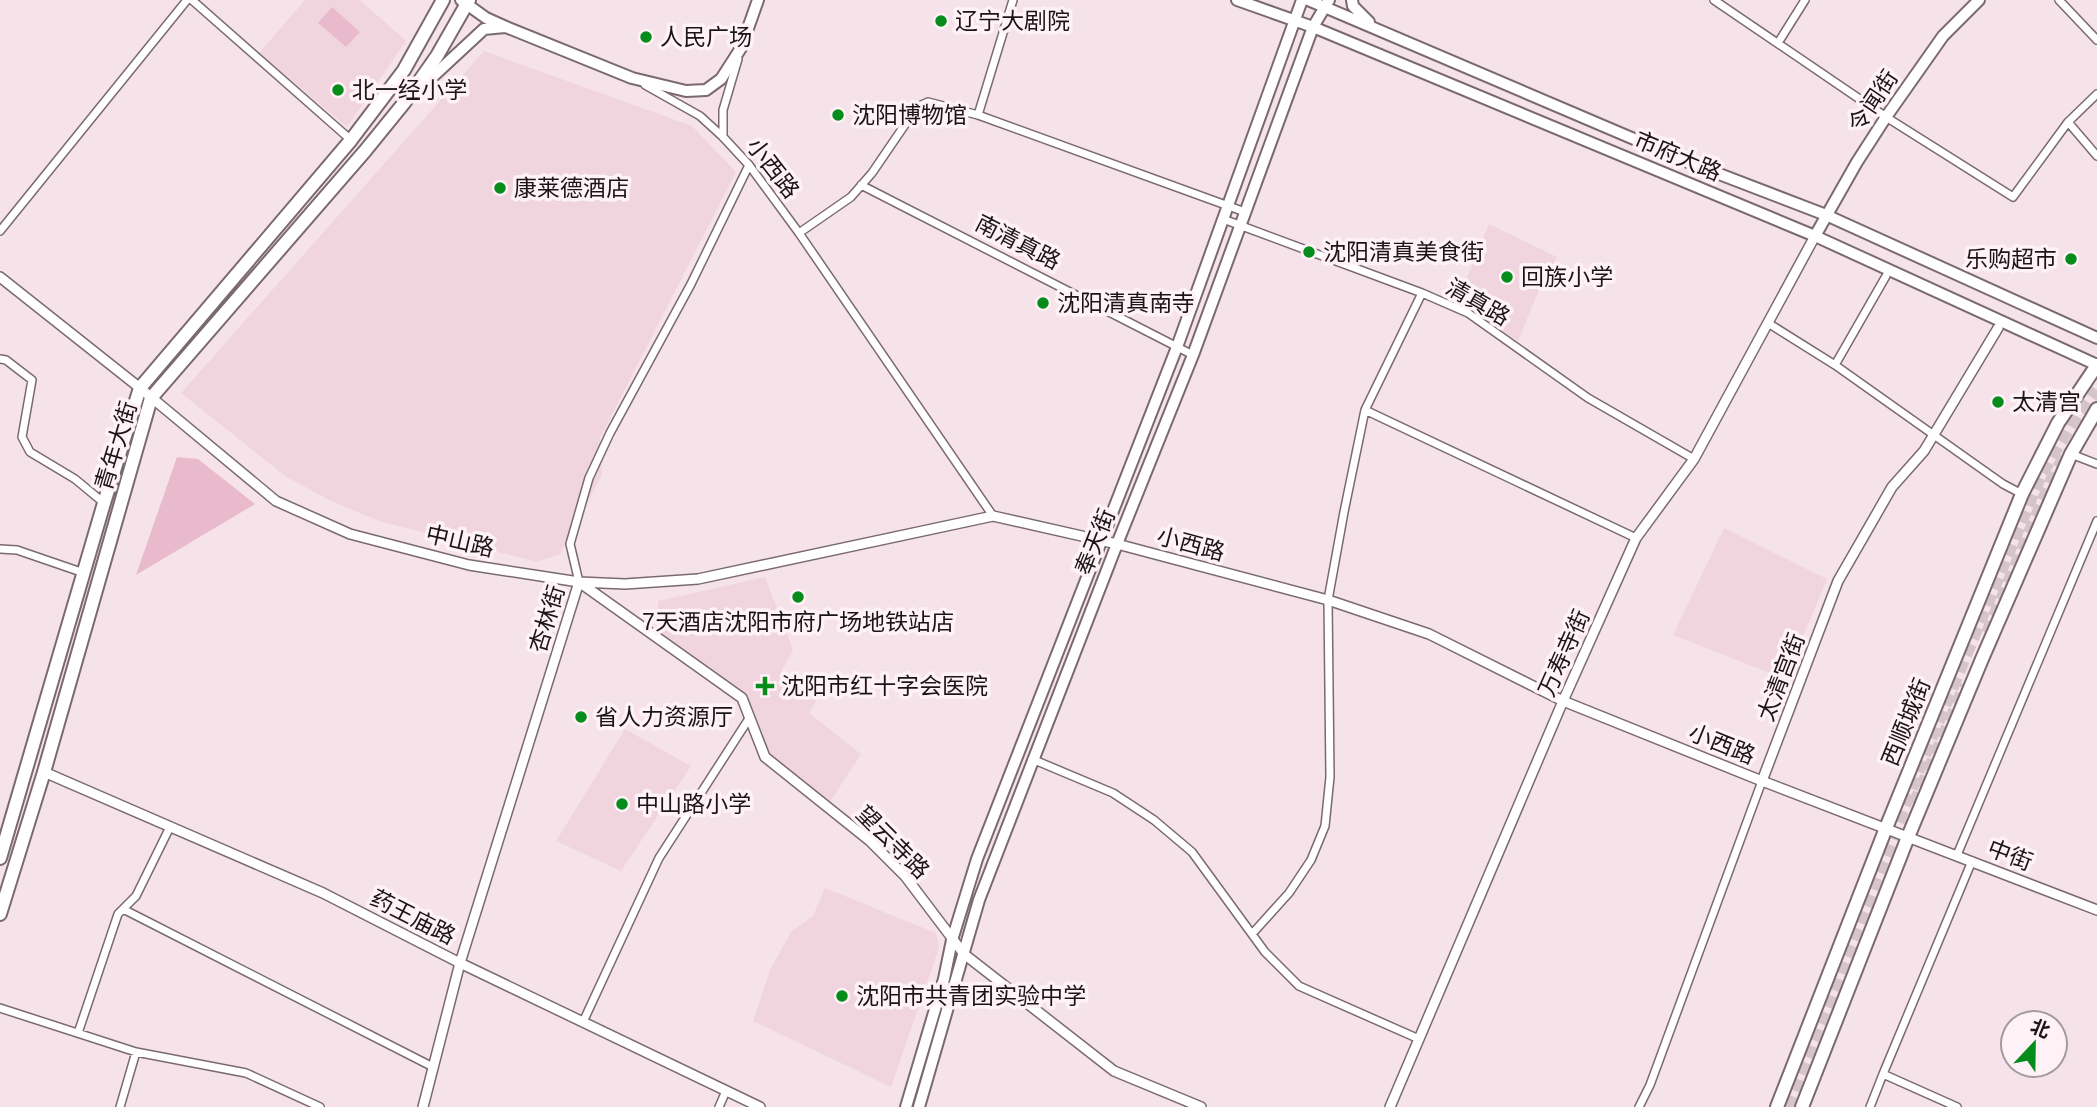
<svg xmlns="http://www.w3.org/2000/svg" width="2097" height="1107" font-family="Helvetica,'Noto Sans SC',sans-serif">
	<style>
		.built { fill: #f0d5df }
		.green { fill: #e9bacc }
		.lines { fill: none; stroke-linecap: round; stroke-linejoin: round }
		.trunk-tunnel { stroke: #d5c4ca; stroke-width: 12; stroke-dasharray: 12 6; stroke-linecap: butt }
		.minor-casing { stroke: #7a6a70; stroke-width: 10 }
		.tertiary-casing { stroke: #7a6a70; stroke-width: 12 }
		.secondary-casing { stroke: #7a6a70; stroke-width: 14 }
		.primary-casing { stroke: #7a6a70; stroke-width: 16 }
		.minor { stroke: #fff; stroke-width: 7 }
		.tertiary { stroke: #fff; stroke-width: 9 }
		.secondary { stroke: #fff; stroke-width: 10 }
		.primary { stroke: #fff; stroke-width: 12 }
		.poi-dot { fill: #068c1a; stroke: #fef2f6; stroke-width: 2.5 }
		.labels { text-anchor: middle; stroke-width: 7; stroke-linejoin: round; paint-order: stroke }
		.poi-label { font-size: 23px; fill: #1b1517; stroke: #fef2f6; text-anchor: start }
		.street-label { font-size: 23px; fill: #1b1517; stroke: #fef2f6 }
	</style>
	<rect width="100%" height="100%" fill="#f6e3e9"/>
	<path class="built" d="M305,0h55l46,41 -59,86 -88,-74z
		M484,51l208,75 44,46 -136,266 2,37 -42,79 -23,8 -158,-41 -50,-21 -44,-24 -104,-83z
		M1489,224l68,33 -21,40 -18,44 -61,-40z
		M1724,528l103,51 -42,100 -112,-44z
		M765,577l28,73 -12,22 36,28 -8,13 52,41 -31,48 -62,-48 -19,-52 -42,-35 -35,-23 -14,-13v-30z
		M625,729l66,37 -70,105 -65,-30z
		M825,888l111,45 3,15 -48,139 -138,-66 17,-51 21,-38 22,-16z"/>
	<path class="green" d="M332,7l28,25 -14,15 -28,-24z
		M177,457l21,2 57,45 -119,71z"/>
	<g class="lines">
		<path class="trunk-tunnel" d="M1987,633l68,-162 14,-19
			M1914,804l51,-119
			M1787,1107l145,-370 109,-262 32,-53 24,-32"/>
		<g class="minor-casing">
			<path id="minor" d="M192,0l159,140
				M1714,0l172,117 127,80 55,-75
				M2059,0l38,40
				M1778,43l27,-43
				M645,85l55,31 23,21 26,28 50,68 194,283
				M2097,94l-29,28 29,34
				M978,115l35,-115
				M723,137v-27l15,-51
				M861,185l332,170
				M1223,219l199,74 46,20 120,85 106,61
				M0,231l187,-231
				M799,233l52,-36 21,-24 45,-66 11,-5 50,13 267,97
				M1768,323l67,42 168,119 19,10
				M0,359l6,1 26,20 -10,57 8,15 45,27 29,24
				M1835,365l51,-89
				M1365,410l271,128
				M2071,454l26,10
				M0,549l17,1 67,23
				M579,582l-9,-38 19,-66 21,-45 81,-149 58,-119
				M1032,759l81,34 41,27 38,32 73,100 34,34 120,53
				M1957,855l140,-334
				M123,909l310,158
				M1252,934l37,-41 22,-33 14,-34 5,-49 -2,-177 16,-88 21,-102 57,-117
				M0,1008l136,44 110,21 74,34
				M583,1022l76,-164 91,-141
				M78,1033l40,-119 18,-18 34,-69
				M1883,1074l89,-213
				M120,1107l16,-55
				M719,1107l7,-16
				M1639,1107l11,-22 112,-304
				M1870,1107l13,-33 74,33"/>
		</g>
		<g class="tertiary-casing">
			<path id="tertiary" d="M0,277l140,111 136,113 74,33 119,31 110,17 46,2 73,-5 295,-63 124,28 211,56 101,34 134,67 199,80 335,129
				M44,772l279,121 137,70 300,144
				M1762,781l76,-200 54,-94 32,-36 74,-123
				M423,1107l37,-144 119,-381 163,116 23,59 105,84 35,35 59,78 150,117 87,36
				M1390,1107l173,-406 73,-163 58,-79 121,-223"/>
		</g>
		<g class="secondary-casing">
			<path id="secondary" d="M461,0l25,18 20,9 126,51 54,13 20,-1 15,-11 20,-31 17,-48
				M1237,0l76,27 502,209 282,129
				M1308,0l380,162 138,53 271,123
				M1352,0l1,6 16,16
				M416,92l68,-63 21,-2
				M1815,236l42,-74 29,-45 57,-81 36,-36
				M906,1107l38,-128 8,-39 25,-81 200,-512 125,-347
				M919,1107l60,-207 138,-356 76,-189 120,-328 16,-27"/>
		</g>
		<g class="primary-casing">
			<path id="primary" d="M0,858l104,-355 36,-115 211,-248 53,-70 39,-70
				M0,914l44,-142 107,-374 214,-247 39,-48 33,-47 32,-56
				M1777,1107l109,-279 136,-334 36,-71 39,-58
				M1802,1107l106,-270 74,-178 89,-205 26,-45"/>
		</g>
		<use href="#minor" class="minor"/>
		<use href="#tertiary" class="tertiary"/>
		<use href="#secondary" class="secondary"/>
		<use href="#primary" class="primary"/>
	</g>
	<g class="poi-dot">
		<circle cx="941" cy="21" r="7"/>
		<circle cx="646" cy="37" r="7"/>
		<circle cx="338" cy="90" r="7"/>
		<circle cx="838" cy="115" r="7"/>
		<circle cx="500" cy="188" r="7"/>
		<circle cx="1309" cy="252" r="7"/>
		<circle cx="2071" cy="259" r="7"/>
		<circle cx="1507" cy="277" r="7"/>
		<circle cx="1043" cy="303" r="7"/>
		<circle cx="1998" cy="402" r="7"/>
		<circle cx="798" cy="597" r="7"/>
		<path d="M761.5 675.5h7v7h7v7h-7v7h-7v-7h-7v-7h7z"/>
		<circle cx="581" cy="717" r="7"/>
		<circle cx="622" cy="804" r="7"/>
		<circle cx="842" cy="996" r="7"/>
	</g>
	<g class="labels">
		<g class="poi-label">
			<text x="955" y="29">辽宁大剧院</text>
			<text x="660" y="45">人民广场</text>
			<text x="352" y="98">北一经小学</text>
			<text x="852" y="123">沈阳博物馆</text>
			<text x="514" y="196">康莱德酒店</text>
			<text x="1323" y="260">沈阳清真美食街</text>
			<text x="2057" y="267" text-anchor="end">乐购超市</text>
			<text x="1521" y="285">回族小学</text>
			<text x="1057" y="311">沈阳清真南寺</text>
			<text x="2012" y="410">太清宫</text>
			<text x="798" y="630" text-anchor="middle">7天酒店沈阳市府广场地铁站店</text>
			<text x="781" y="694">沈阳市红十字会医院</text>
			<text x="595" y="725">省人力资源厅</text>
			<text x="636" y="812">中山路小学</text>
			<text x="856" y="1004">沈阳市共青团实验中学</text>
		</g>
		<g class="street-label">
			<text transform="translate(1873 101) rotate(-56)" y="8">令闻街</text>
			<text transform="translate(1678 156) rotate(23)" y="8">市府大路</text>
			<text transform="translate(773 168) rotate(52)" y="8">小西路</text>
			<text transform="translate(1018 242) rotate(27)" y="8">南清真路</text>
			<text transform="translate(1478 302) rotate(30)" y="8">清真路</text>
			<text transform="translate(116 446) rotate(-73)" y="8">青年大街</text>
			<text transform="translate(460 541) rotate(13)" y="8">中山路</text>
			<text transform="translate(1095 542) rotate(-68)" y="8">奉天街</text>
			<text transform="translate(1191 544) rotate(15)" y="8">小西路</text>
			<text transform="translate(547 619) rotate(-73)" y="8">杏林街</text>
			<text transform="translate(1564 653) rotate(-66)" y="8">万寿寺街</text>
			<text transform="translate(1781 677) rotate(-69)" y="8">太清宫街</text>
			<text transform="translate(1906 722) rotate(-68)" y="8">西顺城街</text>
			<text transform="translate(1722 744) rotate(22)" y="8">小西路</text>
			<text transform="translate(893 842) rotate(45)" y="8">望云寺路</text>
			<text transform="translate(2010 855) rotate(21)" y="8">中街</text>
			<text transform="translate(413 917) rotate(27)" y="8">药王庙路</text>
		</g>
	</g>
	<g transform="translate(2034 1044) rotate(22)"><circle r="33" fill="#fef2f6" stroke="#a39a9d" stroke-width="2"/>
	<path d="M0-5L12 26L0 18L-12 26Z" fill="#068c1a"/>
	<text y="-10" font-size="19" font-weight="bold" text-anchor="middle" fill="#1b1517">北</text>
	</g>
</svg>
